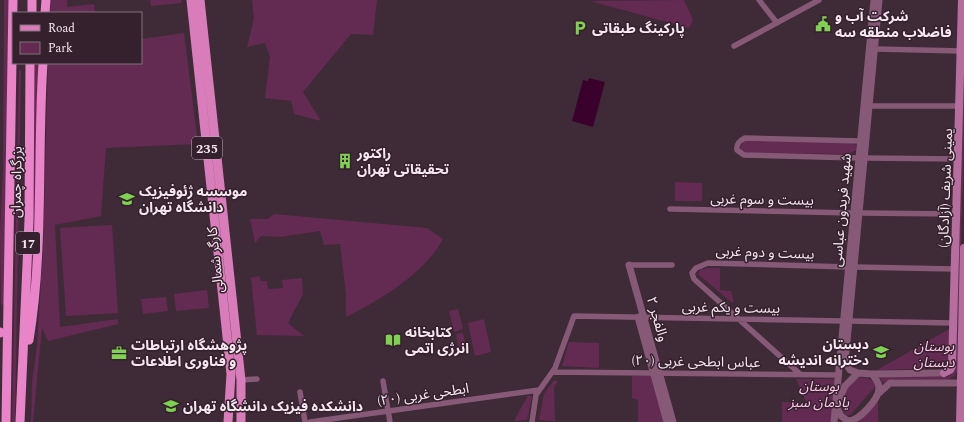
<svg xmlns="http://www.w3.org/2000/svg" width="964" height="422" font-family="Spectral,'Noto Sans Arabic',serif">
	<style>
		.green { fill: #632b52 }
		.water { fill: #39012c }
		.lines { fill: none; stroke-linecap: round; stroke-linejoin: round }
		.minor { stroke: #865977; stroke-width: 5.5 }
		.tertiary { stroke: #865977; stroke-width: 7 }
		.secondary { stroke: #b56e9d; stroke-width: 8 }
		.primary { stroke: #d97dba; stroke-width: 9 }
		.trunk { stroke: #e984c8; stroke-width: 9 }
		.labels { text-anchor: middle; stroke-width: 3; stroke-linejoin: round; paint-order: stroke }
		.shield { fill: #34212d; stroke: #bbacb6; stroke-width: 1 }
		.shield-label { font-size: 13px; font-weight: bold; fill: #f5e7f0 }
		.poi-label { font-size: 14px; font-weight: bold; fill: #f5e7f0; stroke: #34212d; text-anchor: start }
		.street-label { font-size: 14px; fill: #f5e7f0; stroke: #34212d }
		.park-label { font-size: 14px; font-style: italic; fill: #fec6e9; stroke: #34212d }
	</style>
	<rect width="100%" height="100%" fill="#3f2a37"/>
	<path class="green" d="M4,0h6l-6,304 -3,1 -1,-71 3,-68z
		M51,0h16v7l27,-3 1,9h-45z
		M150,0h31v3l-30,3z
		M252,0h125l-4,35 -22,-1 -48,58 18,29 -27,-7 -3,-13 -26,-3 5,-41 -5,-14 -18,4 7,-29z
		M684,0l9,20 -4,8 -99,-27z
		M964,31v114l-7,226 -3,5 -7,4 -53,-1 -12,4 -2,-7 67,1 4,-2 5,-9z
		M184,33l14,111 -92,4 -5,68 -46,9 5,102 58,-8v5l-70,17 -6,-13 -9,94h-2l1,-40 5,-37 6,-93 5,-189h93v-24z
		M34,63h5l-6,231 -4,3z
		M19,69l2,2 -6,351h-3z
		M745,140l108,3 3,2v5l-7,4 -104,-1 -3,-1 -2,-5z
		M675,182l27,1v18h-27z
		M274,214l153,14 16,11c-18,34 -64,62 -97,78v-23l-6,-50 -16,1 -4,-14 -40,6 -19,-1 -6,7 -5,-24h18z
		M112,225l6,88 -52,3 -6,-88z
		M707,268h13v22l11,1 3,11h-3l-33,-28 2,-4z
		M259,276l2,5h6l1,8 15,-1 -1,-8 20,-2 1,16 -15,29 16,13 -47,-1 -6,-57z
		M207,290l2,18 -33,3 -2,-17z
		M166,297l2,14 -25,3 -2,-15z
		M458,309l5,20 -9,3 -5,-21z
		M484,319l7,33 -16,4 -7,-33z
		M951,328l-3,40 -71,2z
		M463,333l3,14 -7,1 -3,-14z
		M569,342l30,1v25l-37,-2z
		M632,376h19l14,46h-27v-22l-6,-2z
		M859,378c8,-1 14,1 17,8l-26,29h-4c-9,-9 1,-33 13,-37z
		M796,379h40l-5,43h-49v-20h24z
		M554,380l4,2 -4,4 1,35 -16,-1 5,-26z
		M528,395l4,2 -5,23 -13,1z
		M878,399v23h-19z"/>
	<path class="water" d="M589,78l16,4 -12,45 -21,-6 11,-41 5,1z"/>
	<g class="lines">
		<path class="minor" d="M759,0l18,23
			M734,46l85,-46
			M875,49l87,2
			M869,106h91
			M859,158l-115,-3 -7,-5c-1,-6 2,-9 8,-12l116,3
			M865,158l94,1
			M670,209l184,4
			M859,213l98,1
			M629,265h43
			M854,267l101,2
			M849,321l104,2
			M553,372l286,3
			M800,374l-106,-95 -2,-6 4,-5 12,-5 141,4
			M241,380l16,-1
			M383,381l7,41
			M300,392l5,30
			M310,422l229,-32
			M532,422l4,-27 19,-27 19,-52 270,5"/>
		<path class="tertiary" d="M629,265l44,157
			M638,317l29,105
			M858,373l-8,-3 -5,-8 34,-362
			M858,373l14,1c3,4 7,8 7,14 0,11 -20,33 -31,33l-7,-5 -5,-10 9,-20z
			M872,374l72,-1
			M878,394l12,-11h65
			M834,422l40,-422"/>
		<path class="secondary" d="M944,373l6,-3 2,-4 10,-366
			M960,422l4,-174"/>
		<path class="primary" d="M191,0l40,374 -3,48
			M200,0l41,380v42"/>
		<path class="trunk" d="M32,13v-13
			M45,13l1,-13
			M0,332v1
			M29,340c15,-91 8,-184 14,-277
			M6,422l7,-422
			M20,422l9,-202 1,-157"/>
	</g>
	<defs>
		<g id="civic-bare" transform="scale(1.2)"><path d="M-.6-6.5H3V-4.5H.6V-3L4-1V1h2V6H-6V1h2V-1L-.6-3ZM-1.2 2.5V6h2.4V2.5Z" fill="#80d051" stroke="#34212d" stroke-width="2.5" paint-order="stroke"/></g>
		<g id="parking-bare" transform="scale(1.2)"><path d="M-3.5-5.5H1a3.5 3.5 0 0 1 0 7H-1V5.5H-3.5ZM-1-3.4V-.6H.8a1.4 1.4 0 0 0 0-2.8Z" fill="#80d051" stroke="#34212d" stroke-width="2.5" paint-order="stroke"/></g>
		<g id="building-bare" transform="scale(1.2)"><path d="M-4-6H4V6H1V3H-1V6H-4ZM-2.5-4.3h1.7v1.8h-1.7ZM.8-4.3h1.7v1.8H.8ZM-2.5-1h1.7V.8h-1.7ZM.8-1h1.7V.8H.8Z" fill="#80d051" stroke="#34212d" stroke-width="2.5" paint-order="stroke"/></g>
		<g id="university-bare" transform="scale(1.2)"><path d="M0-5L7-2L0 1L-7-2ZM-4 1L0 2.5L4 1V4Q0 6-4 4Z" fill="#80d051" stroke="#34212d" stroke-width="2.5" paint-order="stroke"/></g>
		<g id="library-bare" transform="scale(1.2)"><path d="M-6-4Q-3-5.5-.7-3.5V5Q-3 3-6 4ZM6-4Q3-5.5 .7-3.5V5Q3 3 6 4Z" fill="#80d051" stroke="#34212d" stroke-width="2.5" paint-order="stroke"/></g>
		<g id="school-bare" transform="scale(1.2)"><path d="M0-5L7-2L0 1L-7-2ZM-4 1L0 2.5L4 1V4Q0 6-4 4Z" fill="#80d051" stroke="#34212d" stroke-width="2.5" paint-order="stroke"/></g>
		<g id="office-bare" transform="scale(1.2)"><path d="M-6-3h4V-5.5h4V-3h4V5H-6ZM-1-4.5V-3h2v-1.5ZM-6 0V1H6V0Z" fill="#80d051" stroke="#34212d" stroke-width="2.5" paint-order="stroke"/></g>
	</defs>
	<g fill-rule="evenodd">
		<use href="#civic-bare" x="823" y="24"/>
		<use href="#parking-bare" x="580" y="28"/>
		<use href="#building-bare" x="345" y="161"/>
		<use href="#university-bare" x="127" y="199"/>
		<use href="#library-bare" x="393" y="340"/>
		<use href="#school-bare" x="881" y="352"/>
		<use href="#office-bare" x="119" y="353"/>
		<use href="#university-bare" x="171" y="406"/>
	</g>
	<g class="labels">
		<g class="shield">
			<rect x="192" y="137" width="30" height="22" rx="3"/>
			<rect x="16" y="232" width="24" height="22" rx="3"/>
		</g>
		<g class="shield-label">
			<text x="207" y="153">235</text>
			<text x="28" y="248">17</text>
		</g>
		<g class="poi-label">
			<text x="835" y="21">شرکت آب و<tspan x="835" dy="16">فاضلاب منطقه سه</tspan></text>
			<text x="592" y="33">پارکینگ طبقاتی</text>
			<text x="357" y="158">راکتور<tspan x="357" dy="16">تحقیقاتی تهران</tspan></text>
			<text x="139" y="196">موسسه ژئوفیزیک<tspan x="139" dy="16">دانشگاه تهران</tspan></text>
			<text x="405" y="337">کتابخانه<tspan x="405" dy="16">انرژی اتمی</tspan></text>
			<text x="869" y="349" text-anchor="end">دبستان<tspan x="869" dy="16">دخترانه اندیشه</tspan></text>
			<text x="131" y="350">پژوهشگاه ارتباطات<tspan x="131" dy="16">و فناوری اطلاعات</tspan></text>
			<text x="183" y="411">دانشکده فیزیک دانشگاه تهران</text>
		</g>
		<g class="street-label">
			<text transform="translate(16 182) rotate(-89)" y="5">بزرگراه چمران</text>
			<text transform="translate(945 188) rotate(-88)" y="5">یمینی شریف (آزادگان)</text>
			<text transform="translate(762 199) rotate(1)" y="5">بیست و سوم غربی</text>
			<text transform="translate(841 210) rotate(-85)" y="5">شهید فریدون عباسی</text>
			<text transform="translate(765 252) rotate(2)" y="5">بیست و دوم غربی</text>
			<text transform="translate(215 260) rotate(-96)" y="5">کارگر شمالی</text>
			<text transform="translate(731 307) rotate(1)" y="5">بیست و یکم غربی</text>
			<text transform="translate(658 319) rotate(74)" y="5">والفجر ۲</text>
			<text transform="translate(696 361) rotate(1)" y="5">عباس ابطحی غربی (۲۰)</text>
			<text transform="translate(423 394) rotate(-8)" y="5">ابطحی غربی (۲۰)</text>
		</g>
		<g class="park-label">
			<text x="934" y="351">بوستان<tspan x="934" dy="16">دبستان</tspan></text>
			<text x="819" y="391">بوستان<tspan x="819" dy="16">یادمان سبز</tspan></text>
		</g>
	</g>
	<rect x="12" y="12" width="130" height="52" fill="#34212d" stroke="#81707b"/>
	<rect x="20" y="25" width="20" height="6" fill="#d97dba" stroke="#81707b"/>
	<text x="48" y="32" font-size="12" fill="#f5e7f0">Road</text>
	<rect x="20" y="42" width="20" height="12" fill="#632b52" stroke="#81707b"/>
	<text x="48" y="52" font-size="12" fill="#f5e7f0">Park</text>
</svg>
